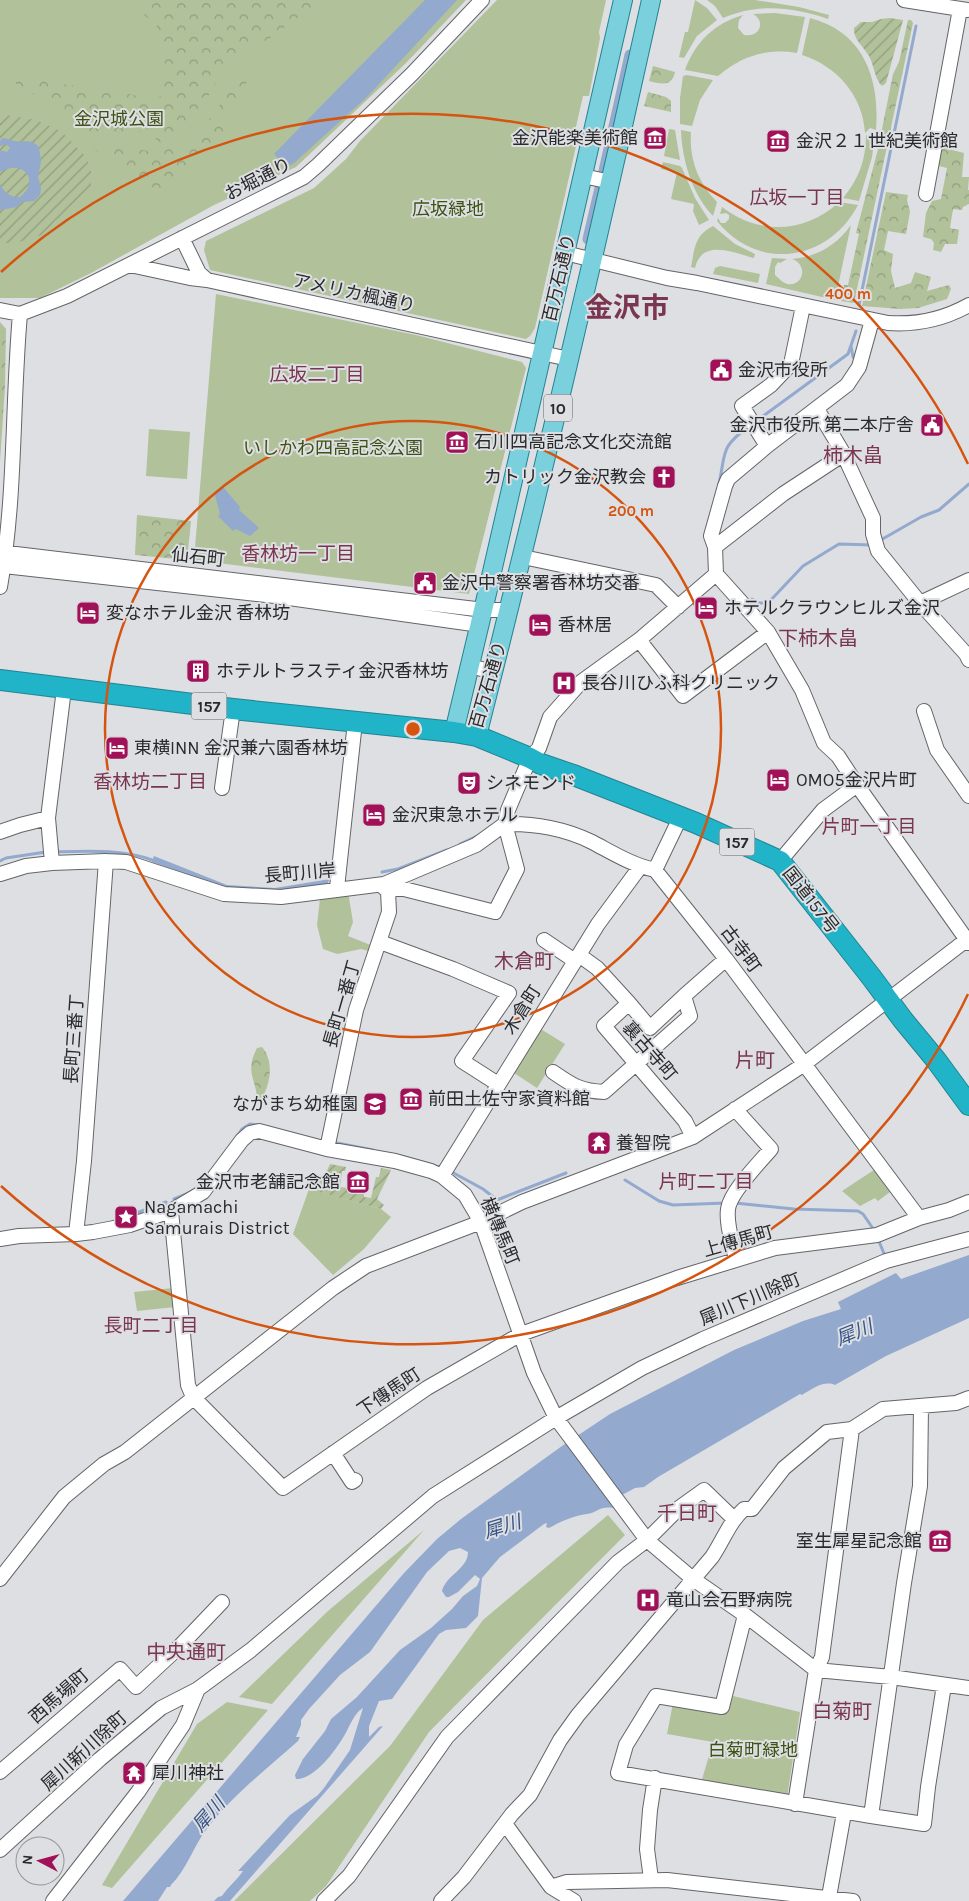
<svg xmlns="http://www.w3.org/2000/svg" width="969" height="1901" font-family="Karla,'Noto Sans JP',sans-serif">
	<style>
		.green { fill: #b1c19a }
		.forest { fill: url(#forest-crowns) }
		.garden { fill: url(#garden-furrows) }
		.water { fill: #93a9ce }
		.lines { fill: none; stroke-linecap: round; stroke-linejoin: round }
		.stream { stroke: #93a9ce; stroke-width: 3 }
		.canal { stroke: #93a9ce; stroke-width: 11 }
		.minor-casing { stroke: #636568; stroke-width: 16 }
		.major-casing { stroke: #248391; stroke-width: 20 }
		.highway-casing { stroke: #248391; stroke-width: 22 }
		.minor { stroke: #fff; stroke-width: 14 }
		.major { stroke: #7ad1dd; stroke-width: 18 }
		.highway { stroke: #21b3c7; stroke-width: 20 }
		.ring { fill: none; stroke: #d5540f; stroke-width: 2.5 }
		.labels { text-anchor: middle; stroke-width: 4; stroke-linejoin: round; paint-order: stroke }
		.shield { fill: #dddfe3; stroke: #5f6063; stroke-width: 1 }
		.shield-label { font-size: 16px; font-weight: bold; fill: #292a2c }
		.park-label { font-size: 18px; fill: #3d5112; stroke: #dddfe3 }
		.poi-label { font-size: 18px; fill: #292a2c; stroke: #dddfe3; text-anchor: start }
		.street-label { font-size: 18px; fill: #292a2c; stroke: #dddfe3 }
		.neighbourhood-label { font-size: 19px; fill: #7a354f; stroke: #dddfe3 }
		.water-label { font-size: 19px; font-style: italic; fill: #365385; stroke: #dddfe3 }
		.quarter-label { font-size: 20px; fill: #7a354f; stroke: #dddfe3 }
		.town-label { font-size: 28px; font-weight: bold; fill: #7a354f; stroke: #dddfe3 }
		.centre { fill: #d5540f; stroke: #dddfe3; stroke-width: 2.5 }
		.ring-label { font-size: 15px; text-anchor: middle; font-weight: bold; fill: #d5540f; stroke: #dddfe3; stroke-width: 4; stroke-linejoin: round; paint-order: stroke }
	</style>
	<defs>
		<pattern id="forest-crowns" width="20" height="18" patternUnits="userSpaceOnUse" patternTransform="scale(1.25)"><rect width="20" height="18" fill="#b1c19a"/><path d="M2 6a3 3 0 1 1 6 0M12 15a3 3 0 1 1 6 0" fill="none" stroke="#909d7e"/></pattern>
		<pattern id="garden-furrows" width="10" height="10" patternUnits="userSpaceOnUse" patternTransform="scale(1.25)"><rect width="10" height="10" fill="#b1c19a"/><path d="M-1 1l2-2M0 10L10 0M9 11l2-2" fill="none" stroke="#909d7e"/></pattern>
	</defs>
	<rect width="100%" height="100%" fill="#dddfe3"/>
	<path class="green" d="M0,0h466l-60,63 -110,104 -82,38 -123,68 -51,25h-40z
		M497,0h109l-7,32 1,6 -11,58h-6l-8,35 4,2 -44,195 -5,8 -4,3 -316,-69 -6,-20 2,-9 108,-53 32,-29 14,-18z
		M695,0l12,8 10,12 -20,16 -13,22 -5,-1 6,-25h3z
		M707,0h48l44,7 30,8 -1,4c-34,-12 -71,-16 -105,-1l-8,-12z
		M775,13l30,4 -8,36c-30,-5 -56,3 -79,23l-33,-6c10,-28 30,-47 58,-55l-4,5 -1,8 6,7c16,3 22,-14 9,-21z
		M810,18c54,14 70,61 66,112l-6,-2 -5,5c-2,-37 -28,-67 -63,-78z
		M687,75l26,5 -13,20 -8,26 -12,-2v-26l3,-22z
		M669,129l6,1 5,30 -16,-4z
		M681,130l10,2c-2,27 7,51 26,70l-4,14c-21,-22 -31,-56 -32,-86z
		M866,135l5,3 4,-2 -3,21 -13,44 -16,-3c16,-19 23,-39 23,-63z
		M663,162l17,4 2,2 13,30 14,22 -10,5 -6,-14 1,-7 -23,-5 6,-27 -16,-3z
		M839,202l19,3c-30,57 -100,67 -141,16l1,-3 3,5h4l4,-4v-4l-3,-2 -6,1 2,-7c36,28 83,27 117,-5z
		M851,225l-16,75 -69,-16 6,-26 15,1 -7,4 -2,-1 -3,5v8c3,2 6,7 12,9 16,3 22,-19 5,-25 25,-2 45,-14 59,-34z
		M713,226l22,18 20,10 -1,4c-20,-5 -52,-20 -59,10l-4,-1c4,-19 3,-31 22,-41z
		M720,266l40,8 -2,9 -45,-9 2,-6z
		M216,294l200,41 106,27 4,6 -57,226 -275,-34z
		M149,429l41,3 -3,47 -41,-3z
		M348,892l5,30 -5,14 25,10 -1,6 -11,-3 -24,5 -14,-5 -6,-24 3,-26z
		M539,1028l26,16 -28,44 -26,-17z
		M874,1170l16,22 -12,9 -3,-3 -15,8 -18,-15z
		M309,1189l72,20 10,8 -27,32 -31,26 -40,-41z
		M173,1288l2,19 -38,4 -3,-19z
		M608,1515l17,20 -196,197 -103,154 -16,15h-76l156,-155 93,-126z
		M424,1530l-152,174 -33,-7 89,-86z
		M733,1696l67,16 -13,86 -86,-15 12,-41 -46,-8 6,-31 55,10z
		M227,1702l41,8 -156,178 -10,-3 95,-161z"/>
	<path class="forest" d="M149,0h173l-52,38 -20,11 -26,21 -41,67c-26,8 -19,10 -37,-9l-13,-2 -9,-6 8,-4 19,-2 11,-22 3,-32 -9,-36 -12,-9 -1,-7z
		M908,20h3l2,3 -59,280 -13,-2 3,-16h4l11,-51 -3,-1 22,-84 15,-75 6,-12z
		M653,66l22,6c-3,15 -14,12 -26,9z
		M245,76l4,3 -17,25 -5,13 -1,10 -7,13 -12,7 -13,13 -12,19 -10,9 -16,1 -23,-12 -18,-14 -14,-8 -18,-17 3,-2 14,8 48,7 17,-1 28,-8 46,-64z
		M17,77l130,20 5,5 -2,7 -22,4 -7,3 -2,5 4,4 20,7v6l-62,-8 -34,-28 -31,-18v-6z
		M648,92l18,5 5,4v11l-27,-6z
		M939,141l13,3v6l12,3 -2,24h7l-1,13h1v14l-6,3 -1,3 -9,-1 -3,19 9,2 -2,14h-12l-4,8 -8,-2 1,-7 -3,-4 -8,-2 3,-24 6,-12 9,-2 6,-31 -12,-3z
		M886,192l22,3 -1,5 3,12 -4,22 -18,-3 -4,19 9,4 -2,17 4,17 16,-5 4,-11 16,5 -4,14 22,-6 2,4 -4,10 -29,9 -18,1 -38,-3z
		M0,322l6,7 -1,58 -5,75z
		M137,515l54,6 -4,39 -52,-5z
		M262,1047c13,15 8,39 -2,55l-3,-1c0,-23 -13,-27 0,-53z"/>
	<path class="garden" d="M890,18l13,2 -17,63 -4,3c-7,-6 -8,-21 -13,-30 -5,-9 -16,-17 -15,-28l7,-6h11l9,-3z
		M0,114l36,6 26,12 24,25 5,14v18l-7,10 -15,16 -13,5 -14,15 -26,8h-16z
		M330,1164l16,3 -1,4h-3l-2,16 15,2 -1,4 10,1v3l7,1 5,-21h3l2,-9 10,2 -14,29 7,6 -3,4 -66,-18 7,-16h3z"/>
	<path class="water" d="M425,0h32l-90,97 -73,66 -7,4 -13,-13z
		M3,138c4,0 8,3 12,3 10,2 15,-3 24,6l2,15 -3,15 3,11 -1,7 -6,6 -12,1 -5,5 -17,3v-26c5,9 9,13 20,13 21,-16 3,-39 -20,-25v-22l7,2 3,-4 -4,-4 -6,2v-5z
		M223,487l17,20 -1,3 20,18 -9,8 -14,-7 -3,2 -15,-15 2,-2 -5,-19z
		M154,856l73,29 48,3 55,-9 -3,5 -52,8 -48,-4 -75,-26z
		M969,1255v63l-83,38 -51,29c-11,-5 -23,4 -33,10l-2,-1 -142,83 -14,10 -9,1 -13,7 -8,13c-16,-2 -14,4 -27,6 -14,2 -25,7 -38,14l-3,-1 1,-4 -3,1 -44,33 -18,21 -4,38 -12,12 -20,2 -7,4 -47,65 -13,2 -10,25v11l10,-10 4,-1 -153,175h-16l4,-4 4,-1c6,-9 15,-16 21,-25h-5l52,-56 28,-20 6,-7 26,-38 13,-42c-9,5 -13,18 -19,28 -8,14 -30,44 -48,43l-1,-4 8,-16 22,-28 6,-12 26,-22 43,-47 31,-22 21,-19 11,-13 14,-10 3,-7 -5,-4 -17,17 -9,5h-3l-4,-6c4,-16 26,-22 26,-39l-8,-4 -11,3 -22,21 -57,80 -30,23 -31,34 -8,11v5l-5,12h4l-2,4c-31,28 -67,55 -92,89 -13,17 -19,39 -35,55l-1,2h-3l-9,14h-35l281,-328 33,-34 24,-20 101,-73 48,-32 124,-64 69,-29 38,-12 -3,-7 58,-29 5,6z"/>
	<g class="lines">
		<path class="stream" d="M859,305l57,-279
			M851,346l2,11
			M755,422l93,-68 8,-23
			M719,484c7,-33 1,-36 30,-58
			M879,541l42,-24 18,-7 30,-26
			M752,599l6,4h10l35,-37 36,-22 33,1
			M460,844l17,-8
			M55,852c33,-1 69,-3 100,9
			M0,861l6,-3 40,-6
			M382,872l16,-3 49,-19
			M237,1136l5,-7 8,-5 8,1
			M332,1142l41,8
			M401,1156l38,11
			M450,1171l33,18 14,11 69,-27
			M625,1180l34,21 14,4 53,-2
			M174,1199l15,-6
			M735,1203l59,6 64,2 5,3 11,16
			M112,1222l54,-20
			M878,1239l7,17"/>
		<path class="canal" d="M604,171l26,-116
			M588,239l12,-51"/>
		<g class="minor-casing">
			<path id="minor" d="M904,0l63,10
				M583,176l28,6
				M926,194l34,-185
				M182,238l17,35 8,7
				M565,253l102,25 30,5 191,40c29,2 56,-4 81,-18
				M130,265l60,13 17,2 362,79
				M0,310l20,4 47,-18 237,-119 14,-12 94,-91 70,-74
				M872,320l-13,47 -12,18 -80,61 -39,33 -3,7 -14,50 4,11 1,27 52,58 34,58 22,53 14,13 19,29 112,158
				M817,409l25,42 31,67v16l5,17 42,52 46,51 3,6
				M767,446l-25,-40 29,-21 20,-21 12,-58
				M715,547l68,-53 61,-40
				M523,557l133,28 22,22
				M0,558l5,-5 11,1 468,56h25
				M0,567l4,-1 271,30 205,29
				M0,587c16,-90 12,-183 20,-273
				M920,603l49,-23
				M639,640l44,56 85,-64
				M470,666l23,6
				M924,711l13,39 32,46
				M222,788l11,-79
				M505,824c29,-1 61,5 87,18 21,11 40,23 63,28l71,89 193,259
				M0,832l20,-7 28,-7
				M780,861l43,-51 34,-25
				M52,863l-4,-45 16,-129
				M655,870l25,-52
				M0,874l26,-8 26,-3 54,-2 20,1 98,32 57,3 103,-13 92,-39 29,-21
				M337,888l18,-166
				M388,891l12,-3 95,24 22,-43 -12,-45 3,-14 22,-52 9,-10 11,-31 31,-35 58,-42 77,-66
				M544,940l31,21
				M380,942l73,27 56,24 -47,68 36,23
				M579,955l18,13 32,35 -25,23 81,95 8,16
				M629,1003l21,25 34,-32
				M553,1072c19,13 27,19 51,20l86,-76 -6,-20 42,-37
				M735,1109l36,40c-11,13 -41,43 -43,60 -2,16 5,35 8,51
				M327,1149l29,-139 33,-98 -1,-21 -6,-5
				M442,1176l156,-252 42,-57
				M171,1211l17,174 5,12 90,91 144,-100 94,-54 156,-56 98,-30 102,-13 42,-17 30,-8 20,-8
				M76,1234l8,-73 22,-300
				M0,1239l19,-3 57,-2 17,-2 37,-7 41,-14 32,-19 39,-52 8,-7 9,-2 68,18 68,12 36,10 11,5 23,19 16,27 53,151 22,45 86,-50 61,-29 183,-78 83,-22
				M333,1453l19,29 3,-2
				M733,1518l-29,-28 -25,18 -32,32 46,39 52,36 71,55 75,7 78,11
				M0,1579l64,-82 40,-33 21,-12 208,-164 33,-22 115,-44 41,-20 171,-65 110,-72 166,-127
				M745,1615l-23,92 -66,-11 -30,49 -8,28 253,43 33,-233 16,-97 1,-80
				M0,1772l120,-103 16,18 43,-40 43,-45
				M795,1804l21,-134 6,-13 30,-228
				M871,1816l53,8 4,-37 16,-102
				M506,1825l45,62 23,14
				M0,1850l100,-91 61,-51 37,-19
				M651,1879l-4,-30 3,-39 5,-32
				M551,1887l16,-5 100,-2 186,21
				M829,1897l15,-84
				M53,1901l85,-109 45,-67 15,-36 53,-39 182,-154 123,-78 91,122 -29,22 -171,175 -98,139 -25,25
				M441,1901l23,-24 48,-63 18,-19 30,-55 18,-25 134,-158c11,-16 17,-35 32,-48h8l32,-41 43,-36 25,-3 31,-20 73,-6 13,-5"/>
		</g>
		<g class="major-casing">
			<path id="major" d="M454,732l35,-147 134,-585
				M477,736c62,-245 120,-490 174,-736"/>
		</g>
		<g class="highway-casing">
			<path id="highway" d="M0,680l233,29 221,23 23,4 53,22 11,6 35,12 120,47 84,38 92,117 31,42 33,40 33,45"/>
		</g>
		<use href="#minor" class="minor"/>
		<use href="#major" class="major"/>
		<use href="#highway" class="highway"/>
	</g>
	<g class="ring">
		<circle cx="413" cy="729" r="308"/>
		<path d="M968 994A615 615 0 0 1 1 1186M1 272A615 615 0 0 1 968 464"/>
	</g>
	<defs>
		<g id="museum-square" transform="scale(1.25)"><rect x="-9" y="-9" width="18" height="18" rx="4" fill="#a11158" stroke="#dddfe3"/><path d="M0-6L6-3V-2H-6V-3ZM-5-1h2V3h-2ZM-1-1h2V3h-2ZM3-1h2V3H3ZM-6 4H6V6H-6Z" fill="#fff"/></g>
		<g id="civic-square" transform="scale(1.25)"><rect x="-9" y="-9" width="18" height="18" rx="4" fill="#a11158" stroke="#dddfe3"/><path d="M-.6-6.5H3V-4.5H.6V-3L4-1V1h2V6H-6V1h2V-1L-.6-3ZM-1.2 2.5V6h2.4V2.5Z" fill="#fff"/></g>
		<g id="church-square" transform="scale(1.25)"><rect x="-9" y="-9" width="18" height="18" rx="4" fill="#a11158" stroke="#dddfe3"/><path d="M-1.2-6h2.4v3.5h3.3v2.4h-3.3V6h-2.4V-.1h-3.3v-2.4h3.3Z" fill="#fff"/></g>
		<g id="hotel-square" transform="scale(1.25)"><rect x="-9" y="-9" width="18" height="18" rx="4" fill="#a11158" stroke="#dddfe3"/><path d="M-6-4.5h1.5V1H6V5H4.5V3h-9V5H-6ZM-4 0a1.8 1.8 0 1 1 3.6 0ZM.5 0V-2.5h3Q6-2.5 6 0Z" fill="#fff"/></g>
		<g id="building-square" transform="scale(1.25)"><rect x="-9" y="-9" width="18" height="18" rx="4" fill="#a11158" stroke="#dddfe3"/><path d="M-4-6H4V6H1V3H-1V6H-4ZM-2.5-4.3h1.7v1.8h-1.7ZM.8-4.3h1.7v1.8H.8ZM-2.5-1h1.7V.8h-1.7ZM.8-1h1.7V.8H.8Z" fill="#fff"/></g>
		<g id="hospital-square" transform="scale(1.25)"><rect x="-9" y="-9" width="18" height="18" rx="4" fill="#a11158" stroke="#dddfe3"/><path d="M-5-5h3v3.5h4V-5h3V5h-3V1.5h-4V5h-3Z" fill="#fff"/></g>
		<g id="theatre-square" transform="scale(1.25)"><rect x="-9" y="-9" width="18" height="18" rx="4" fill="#a11158" stroke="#dddfe3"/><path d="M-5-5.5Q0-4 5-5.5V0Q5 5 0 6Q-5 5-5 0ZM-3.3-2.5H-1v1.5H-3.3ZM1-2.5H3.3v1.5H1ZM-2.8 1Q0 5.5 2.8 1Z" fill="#fff"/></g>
		<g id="school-square" transform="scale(1.25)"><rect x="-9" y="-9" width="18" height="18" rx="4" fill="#a11158" stroke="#dddfe3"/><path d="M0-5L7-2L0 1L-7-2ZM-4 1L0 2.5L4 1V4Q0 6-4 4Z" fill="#fff"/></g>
		<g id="temple-square" transform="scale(1.25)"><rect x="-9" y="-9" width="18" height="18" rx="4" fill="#a11158" stroke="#dddfe3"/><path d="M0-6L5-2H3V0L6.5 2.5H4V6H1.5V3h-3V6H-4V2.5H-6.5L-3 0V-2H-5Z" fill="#fff"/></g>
		<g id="sight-square" transform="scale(1.25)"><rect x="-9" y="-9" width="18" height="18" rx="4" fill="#a11158" stroke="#dddfe3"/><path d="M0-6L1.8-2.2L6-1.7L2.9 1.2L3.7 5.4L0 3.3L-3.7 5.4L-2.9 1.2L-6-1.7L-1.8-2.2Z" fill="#fff"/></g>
	</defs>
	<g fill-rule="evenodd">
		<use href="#museum-square" x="655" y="138"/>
		<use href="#museum-square" x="778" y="141"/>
		<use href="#civic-square" x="721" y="370"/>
		<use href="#civic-square" x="932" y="425"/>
		<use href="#museum-square" x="457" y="442"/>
		<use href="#church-square" x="664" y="477"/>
		<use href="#civic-square" x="425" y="583"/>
		<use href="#hotel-square" x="706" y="608"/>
		<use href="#hotel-square" x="88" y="613"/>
		<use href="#hotel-square" x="540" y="625"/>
		<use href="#building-square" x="198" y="671"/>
		<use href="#hospital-square" x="564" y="683"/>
		<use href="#hotel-square" x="117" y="748"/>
		<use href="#hotel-square" x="778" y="780"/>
		<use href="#theatre-square" x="469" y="783"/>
		<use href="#hotel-square" x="374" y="815"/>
		<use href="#museum-square" x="411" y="1099"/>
		<use href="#school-square" x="375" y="1104"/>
		<use href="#temple-square" x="599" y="1143"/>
		<use href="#museum-square" x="358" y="1182"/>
		<use href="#sight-square" x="126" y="1217"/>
		<use href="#museum-square" x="940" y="1541"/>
		<use href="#hospital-square" x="648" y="1600"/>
		<use href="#temple-square" x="134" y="1773"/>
	</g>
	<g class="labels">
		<g class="shield">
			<rect x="544" y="394.5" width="28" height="27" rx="4"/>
			<rect x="191.5" y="692.5" width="35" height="27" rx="4"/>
			<rect x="719.5" y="828.5" width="35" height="27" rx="4"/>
		</g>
		<g class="shield-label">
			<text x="558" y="414">10</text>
			<text x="209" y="712">157</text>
			<text x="737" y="848">157</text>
		</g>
		<g class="park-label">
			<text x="119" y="125">金沢城公園</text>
			<text x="448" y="215">広坂緑地</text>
			<text x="333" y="454">いしかわ四高記念公園</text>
			<text x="753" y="1756">白菊町緑地</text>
		</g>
		<g class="poi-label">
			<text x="638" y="144" text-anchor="end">金沢能楽美術館</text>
			<text x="796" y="147">金沢２１世紀美術館</text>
			<text x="738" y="376">金沢市役所</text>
			<text x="914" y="431" text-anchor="end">金沢市役所 第二本庁舎</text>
			<text x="474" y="448">石川四高記念文化交流館</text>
			<text x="646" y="483" text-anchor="end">カトリック金沢教会</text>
			<text x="442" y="589">金沢中警察署香林坊交番</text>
			<text x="724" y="614">ホテルクラウンヒルズ金沢</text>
			<text x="106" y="619">変なホテル金沢 香林坊</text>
			<text x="558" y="631">香林居</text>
			<text x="216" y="677">ホテルトラスティ金沢香林坊</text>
			<text x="582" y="689">長谷川ひふ科クリニック</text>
			<text x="134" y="754">東横INN 金沢兼六園香林坊</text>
			<text x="796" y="786">OMO5金沢片町</text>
			<text x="486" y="789">シネモンド</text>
			<text x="392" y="821">金沢東急ホテル</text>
			<text x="428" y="1105">前田土佐守家資料館</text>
			<text x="358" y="1110" text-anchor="end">ながまち幼稚園</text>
			<text x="616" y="1149">養智院</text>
			<text x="340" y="1188" text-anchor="end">金沢市老舗記念館</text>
			<text x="144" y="1213">Nagamachi<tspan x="144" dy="21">Samurais District</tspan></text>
			<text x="922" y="1547" text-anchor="end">室生犀星記念館</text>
			<text x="666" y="1606">竜山会石野病院</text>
			<text x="152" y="1779">犀川神社</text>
		</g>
		<g class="street-label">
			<text transform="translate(258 179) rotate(-27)" y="6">お堀通り</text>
			<text transform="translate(559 278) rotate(-77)" y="6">百万石通り</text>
			<text transform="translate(354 293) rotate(12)" y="6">アメリカ楓通り</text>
			<text transform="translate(198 557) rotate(6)" y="6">仙石町</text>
			<text transform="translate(488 685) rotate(-74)" y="6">百万石通り</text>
			<text transform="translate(300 873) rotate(-5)" y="6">長町川岸</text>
			<text transform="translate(811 900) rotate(52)" y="6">国道157号</text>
			<text transform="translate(741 949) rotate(53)" y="6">古寺町</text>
			<text transform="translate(342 1004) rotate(-74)" y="6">長町一番丁</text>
			<text transform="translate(522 1010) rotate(-58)" y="6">木倉町</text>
			<text transform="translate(74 1039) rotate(-86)" y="6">長町三番丁</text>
			<text transform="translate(650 1051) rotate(49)" y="6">裏古寺町</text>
			<text transform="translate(500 1231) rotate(67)" y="6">横傳馬町</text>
			<text transform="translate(738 1241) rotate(-16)" y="6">上傳馬町</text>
			<text transform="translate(750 1299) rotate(-23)" y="6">犀川下川除町</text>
			<text transform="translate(389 1392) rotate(-34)" y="6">下傳馬町</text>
			<text transform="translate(59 1696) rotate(-41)" y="6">西馬場町</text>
			<text transform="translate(84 1751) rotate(-42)" y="6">犀川新川除町</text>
		</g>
		<g class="neighbourhood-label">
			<text x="797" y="204">広坂一丁目</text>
			<text x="317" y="381">広坂二丁目</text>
			<text x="298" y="560">香林坊一丁目</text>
			<text x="150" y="788">香林坊二丁目</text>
			<text x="869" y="833">片町一丁目</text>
			<text x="706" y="1188">片町二丁目</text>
			<text x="151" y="1332">長町二丁目</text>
		</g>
		<g class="water-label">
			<text transform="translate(854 1332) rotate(-22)" y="7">犀川</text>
			<text transform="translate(502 1526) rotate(-17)" y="7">犀川</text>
			<text transform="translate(208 1814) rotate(-49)" y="7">犀川</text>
		</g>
		<g class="quarter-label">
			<text x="853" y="462">柿木畠</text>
			<text x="818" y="645">下柿木畠</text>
			<text x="524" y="968">木倉町</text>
			<text x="755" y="1067">片町</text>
			<text x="687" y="1520">千日町</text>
			<text x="186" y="1659">中央通町</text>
			<text x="842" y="1718">白菊町</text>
		</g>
		<g class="town-label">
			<text x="627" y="317">金沢市</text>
		</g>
	</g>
	<circle cx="413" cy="729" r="8" class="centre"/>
	<g class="ring-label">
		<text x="848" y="299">400 m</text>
		<text x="631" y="516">200 m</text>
	</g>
	<g transform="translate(40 1861) rotate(276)"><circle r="24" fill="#dddfe3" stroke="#95979a"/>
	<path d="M0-4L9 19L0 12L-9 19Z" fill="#a11158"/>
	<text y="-8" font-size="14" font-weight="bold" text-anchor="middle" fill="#292a2c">N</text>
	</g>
</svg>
